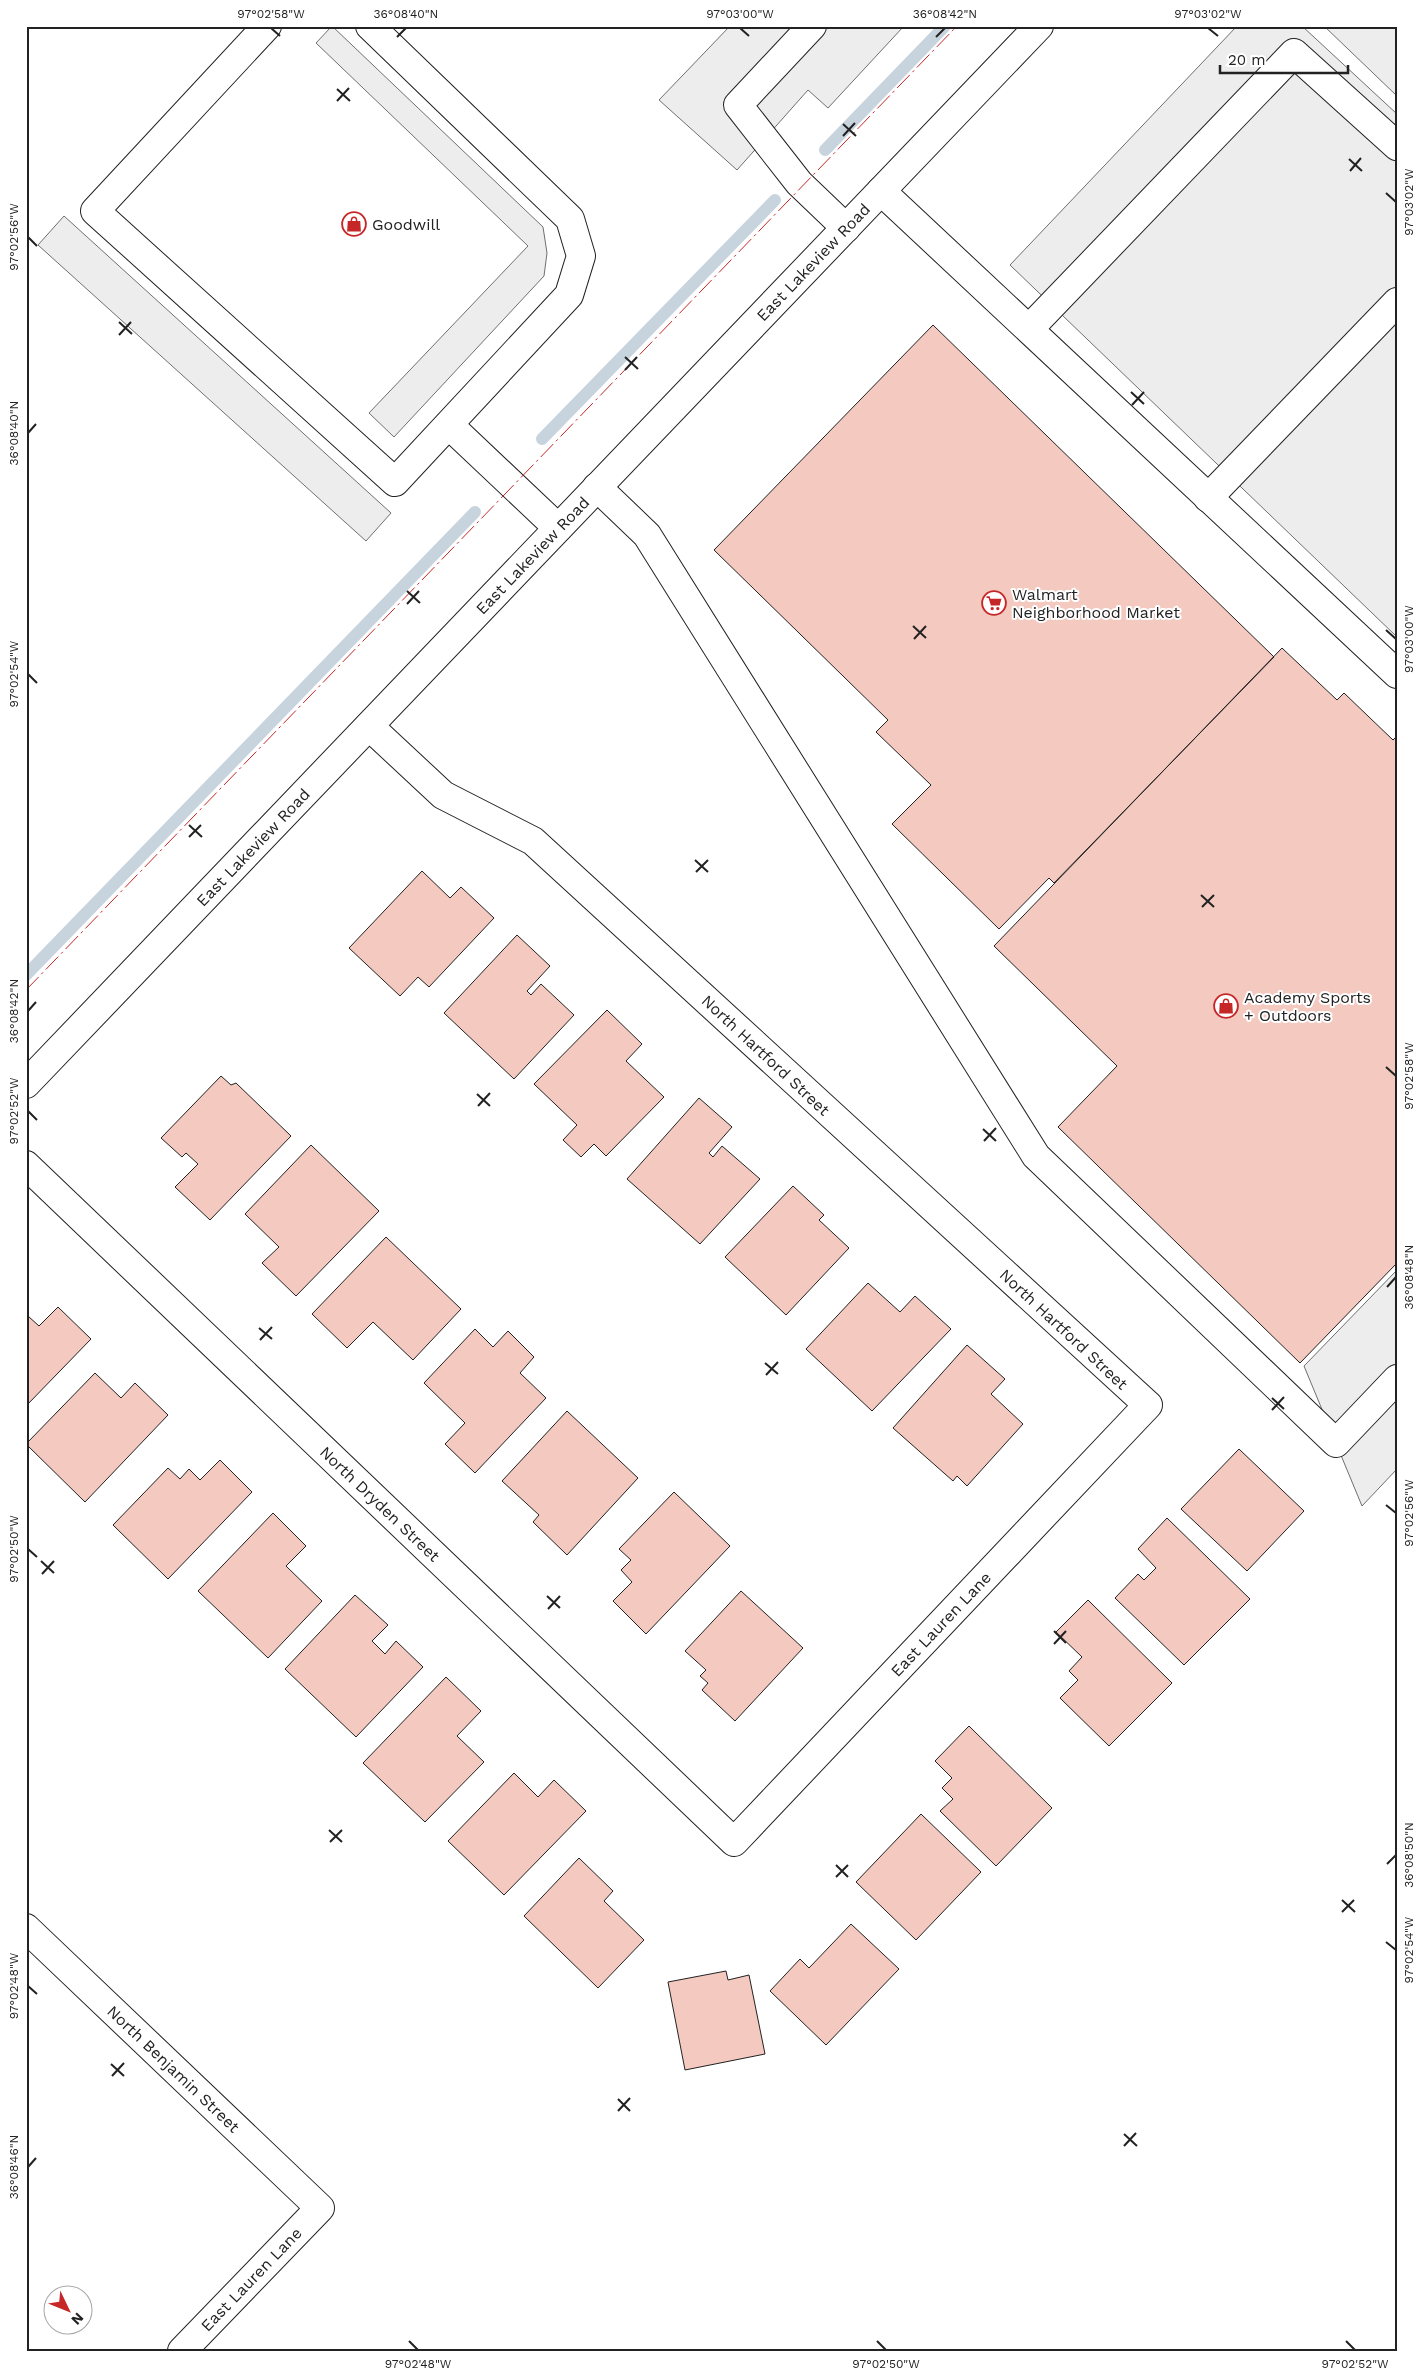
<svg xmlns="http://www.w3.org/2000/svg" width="1423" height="2377" font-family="'Work Sans',sans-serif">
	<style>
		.parking { fill: #ededed; stroke: #6f6f6f }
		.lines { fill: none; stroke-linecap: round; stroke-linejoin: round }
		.stream { stroke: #c7d3dd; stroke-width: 12 }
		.building { fill: #f3c9c0; stroke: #222 }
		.minor-casing { stroke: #222; stroke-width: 30 }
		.minor { stroke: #fff; stroke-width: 28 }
		.power { stroke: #c62828; stroke-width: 1; stroke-dasharray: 18 4 2.5 4; stroke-linecap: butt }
		.ticks { fill: none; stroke: #222; stroke-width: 2 }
		.labels { text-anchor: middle; stroke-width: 4; stroke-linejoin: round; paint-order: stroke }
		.poi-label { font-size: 16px; fill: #222; stroke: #fff; text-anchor: start }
		.street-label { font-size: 16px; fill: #222; stroke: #fff }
		.neatline { fill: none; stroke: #222; stroke-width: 2 }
		.ticks-label { font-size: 12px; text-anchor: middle; fill: #222 }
	</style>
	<rect width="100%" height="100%" fill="#fff"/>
	<path class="parking" d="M332,26l211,201 4,26 -3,23 -150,161 -25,-24 159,-167 -212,-203z
		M730,26h174l-76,82 -20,-18 -71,80 -78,-70z
		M1237,26h65l95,88v523l-387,-372z
		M1324,26h73v70z
		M64,216l327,297 -25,28 -328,-296z
		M1397,1270v199l-35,37 -58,-140z"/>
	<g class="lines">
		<path class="stream" d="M825,150l120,-124
			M542,439l233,-239
			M26,975l449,-463"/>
	</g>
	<path class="building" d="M933,325l341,332 -220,226 -5,-5 -50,51 -107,-105 39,-39 -55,-53 12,-12 -174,-170z
		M1282,648l55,52 7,-7 49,47 4,-4v527l-97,100 -242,-236 59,-61 -123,-120z
		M422,871l28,27 11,-11 33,31 -65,69 -11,-10 -18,19 -51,-48z
		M517,935l33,31 -23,25 4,4 10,-11 33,31 -60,64 -70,-66z
		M607,1010l35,34 -16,17 38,36 -58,59 -12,-12 -13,13 -18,-17 14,-15 -43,-41z
		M221,1076l10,9 5,-2 55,53 -81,84 -35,-33 23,-23 -12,-11 -4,4 -21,-19z
		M699,1098l33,29 -23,26 4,4 9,-11 38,33 -60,65 -73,-65z
		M311,1145l68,66 -83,85 -34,-33 17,-16 -34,-33z
		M793,1186l31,29 -5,5 30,28 -63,67 -61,-58z
		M386,1237l75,72 -48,51 -40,-38 -26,26 -35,-34z
		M868,1283l32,29 15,-16 36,33 -79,82 -66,-62z
		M58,1307l33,32 -65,67v-88l2,-2 11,10z
		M475,1329l18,18 15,-16 26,26 -14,16 26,25 -71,75 -30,-29 20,-21 -41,-40z
		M967,1345l38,34 -14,15 32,30 -56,62 -10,-10 -4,5 -60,-53z
		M95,1373l26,25 14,-15 33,32 -83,87 -59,-58z
		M567,1411l71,67 -71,77 -34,-33 6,-7 -37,-34z
		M1239,1449l65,62 -57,60 -66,-62z
		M220,1460l32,32 -84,87 -55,-54 55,-57 12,11 9,-10 11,11z
		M674,1492l56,54 -84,88 -33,-33 19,-19 -11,-12 10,-10 -12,-11z
		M273,1513l33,33 -20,20 36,35 -54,57 -70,-67z
		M1167,1518l83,81 -66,66 -69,-67 23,-24 6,6 12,-12 -18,-19z
		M741,1591l62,57 -68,73 -33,-31 6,-7 -8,-7 6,-6 -21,-19z
		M355,1595l33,30 -16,16 13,13 11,-13 27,26 -67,70 -71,-68z
		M1088,1600l84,83 -63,63 -49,-48 18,-18 -9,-9 13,-14 -26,-25z
		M446,1677l35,34 -24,25 27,26 -59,60 -62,-59z
		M969,1726l83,82 -56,58 -56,-55 13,-12 -11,-11 10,-10 -17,-17z
		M514,1773l24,24 16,-17 32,31 -82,84 -56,-54z
		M921,1814l60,58 -65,68 -60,-58z
		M579,1858l34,33 -9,10 40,39 -46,48 -74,-72z
		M851,1924l48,45 -73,76 -56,-54 30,-32 9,9z
		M726,1971l2,9 21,-5 16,79 -80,16 -17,-88z"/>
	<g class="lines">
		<g class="minor-casing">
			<g id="minor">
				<path d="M267,26l-172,185 300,271 174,-187 12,-39 -11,-37 -200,-193"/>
				<path d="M812,26l-74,79 61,78 47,45"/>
				<path d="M881,191l516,483"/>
				<path d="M1029,329l265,-276 103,93"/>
				<path d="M449,425l109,103"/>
				<path d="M597,487l50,48 389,621 300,287 61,-64"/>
				<path d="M1208,498l189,-196"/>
				<path id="s1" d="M26,1084l1013,-1058"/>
				<path id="s2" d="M26,1165l708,677 414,-437 -615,-564 -90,-46 -74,-69"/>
				<path id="s3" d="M26,1928l294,280 -138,143"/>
			</g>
		</g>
		<use href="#minor" class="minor"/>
		<path class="power" d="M26,990l931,-964"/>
	</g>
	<path class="ticks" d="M271,28l9,8M740,28l9,8M1208,28l10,8M397,37l9,-9M936,37l9,-9M337,89l13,12M337,101l12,-13M843,124l13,12M843,136l12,-13M1349,159l13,12M1350,171l11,-13M1386,193l10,9M28,237l9,9M119,322l13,12M119,335l12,-13M625,357l13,12M625,370l12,-13M1131,392l13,12M1132,405l12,-13M28,433l8,-9M407,591l13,12M407,604l12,-13M913,626l13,12M1386,630l10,9M914,639l12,-13M28,674l9,9M189,825l13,12M189,837l12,-12M695,860l13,12M696,872l12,-12M1201,895l13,12M1202,907l12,-12M28,1011l8,-9M1386,1067l10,9M477,1094l13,12M478,1106l12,-13M28,1111l9,9M983,1129l13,12M984,1141l12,-13M1387,1287l9,-10M259,1328l13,11M260,1340l12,-13M765,1363l13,11M766,1375l12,-13M1272,1398l12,11M1272,1410l12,-13M1386,1505l10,8M28,1549l9,8M41,1561l13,12M42,1574l12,-13M547,1596l13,12M548,1609l12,-13M1054,1631l12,12M1054,1644l12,-13M329,1830l13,12M330,1842l12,-12M1387,1864l9,-9M836,1865l12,12M836,1877l12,-12M1342,1900l13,12M1342,1912l12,-12M1386,1942l10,8M28,1986l9,8M111,2064l13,12M112,2076l12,-13M618,2099l12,12M618,2111l12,-13M1124,2134l13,12M1124,2146l12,-13M28,2167l8,-9M409,2341l9,9M877,2341l9,9M1346,2341l9,9"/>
	<defs>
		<g id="shop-ring" transform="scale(1.25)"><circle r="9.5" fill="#fff" stroke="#c62828" stroke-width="1.5"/><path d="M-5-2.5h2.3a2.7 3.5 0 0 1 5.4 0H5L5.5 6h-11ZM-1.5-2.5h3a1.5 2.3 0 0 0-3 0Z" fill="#c62828"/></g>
		<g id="supermarket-ring" transform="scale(1.25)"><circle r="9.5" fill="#fff" stroke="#c62828" stroke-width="1.5"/><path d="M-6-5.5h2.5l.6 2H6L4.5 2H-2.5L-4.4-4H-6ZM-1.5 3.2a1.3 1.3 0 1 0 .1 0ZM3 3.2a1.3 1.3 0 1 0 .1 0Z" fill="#c62828"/></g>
	</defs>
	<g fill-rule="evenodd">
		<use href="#shop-ring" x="354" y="224"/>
		<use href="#supermarket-ring" x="994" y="603"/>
		<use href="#shop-ring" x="1226" y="1006"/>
	</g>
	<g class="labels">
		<g class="poi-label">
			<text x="372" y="230">Goodwill</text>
			<text x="1012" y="600">Walmart<tspan x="1012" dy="18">Neighborhood Market</tspan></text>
			<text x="1244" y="1003">Academy Sports<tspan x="1244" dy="18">+ Outdoors</tspan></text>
		</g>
		<g class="street-label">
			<text dy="6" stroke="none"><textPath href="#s1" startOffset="1138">East Lakeview Road</textPath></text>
			<text dy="6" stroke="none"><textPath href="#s1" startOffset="732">East Lakeview Road</textPath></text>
			<text dy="6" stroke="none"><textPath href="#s1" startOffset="328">East Lakeview Road</textPath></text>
			<text transform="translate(766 1055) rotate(43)" y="6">North Hartford Street</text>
			<text transform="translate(1064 1329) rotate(43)" y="6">North Hartford Street</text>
			<text dy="6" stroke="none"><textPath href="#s2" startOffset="490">North Dryden Street</textPath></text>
			<text dy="6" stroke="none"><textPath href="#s2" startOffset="1280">East Lauren Lane</textPath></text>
			<text dy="6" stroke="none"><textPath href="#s3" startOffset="204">North Benjamin Street</textPath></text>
			<text transform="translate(251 2279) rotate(-46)" y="6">East Lauren Lane</text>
		</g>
	</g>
	<rect width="1423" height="2377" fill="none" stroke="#ffffff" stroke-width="55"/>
	<g transform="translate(68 2310) rotate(133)"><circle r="24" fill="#ffffff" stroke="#a7a7a7"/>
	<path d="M0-4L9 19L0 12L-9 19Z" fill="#c62828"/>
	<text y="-8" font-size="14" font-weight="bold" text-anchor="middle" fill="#222222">N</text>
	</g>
	<path d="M1220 65v8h128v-8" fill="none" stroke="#222222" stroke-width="2.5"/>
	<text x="1228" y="65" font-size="15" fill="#222222" stroke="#ffffff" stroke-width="4" paint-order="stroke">20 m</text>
	<rect x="28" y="28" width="1368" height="2322" class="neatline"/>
	<g class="ticks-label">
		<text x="271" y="18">97°02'58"W</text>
		<text x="406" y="18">36°08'40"N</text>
		<text x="740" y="18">97°03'00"W</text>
		<text x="945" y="18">36°08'42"N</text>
		<text x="1208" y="18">97°03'02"W</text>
		<text transform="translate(1409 202) rotate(-90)" y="4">97°03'02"W</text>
		<text transform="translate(14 237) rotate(-90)" y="4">97°02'56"W</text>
		<text transform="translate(14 433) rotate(-90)" y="4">36°08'40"N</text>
		<text transform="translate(1409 639) rotate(-90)" y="4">97°03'00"W</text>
		<text transform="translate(14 674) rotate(-90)" y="4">97°02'54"W</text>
		<text transform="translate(14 1011) rotate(-90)" y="4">36°08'42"N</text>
		<text transform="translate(1409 1076) rotate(-90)" y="4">97°02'58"W</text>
		<text transform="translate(14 1111) rotate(-90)" y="4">97°02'52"W</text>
		<text transform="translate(1409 1277) rotate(-90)" y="4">36°08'48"N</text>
		<text transform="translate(1409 1513) rotate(-90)" y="4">97°02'56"W</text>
		<text transform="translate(14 1549) rotate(-90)" y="4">97°02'50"W</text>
		<text transform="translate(1409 1855) rotate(-90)" y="4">36°08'50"N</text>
		<text transform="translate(1409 1950) rotate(-90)" y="4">97°02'54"W</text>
		<text transform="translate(14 1986) rotate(-90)" y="4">97°02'48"W</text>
		<text transform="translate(14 2167) rotate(-90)" y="4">36°08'46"N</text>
		<text x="418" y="2368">97°02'48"W</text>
		<text x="886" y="2368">97°02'50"W</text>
		<text x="1355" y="2368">97°02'52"W</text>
	</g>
</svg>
